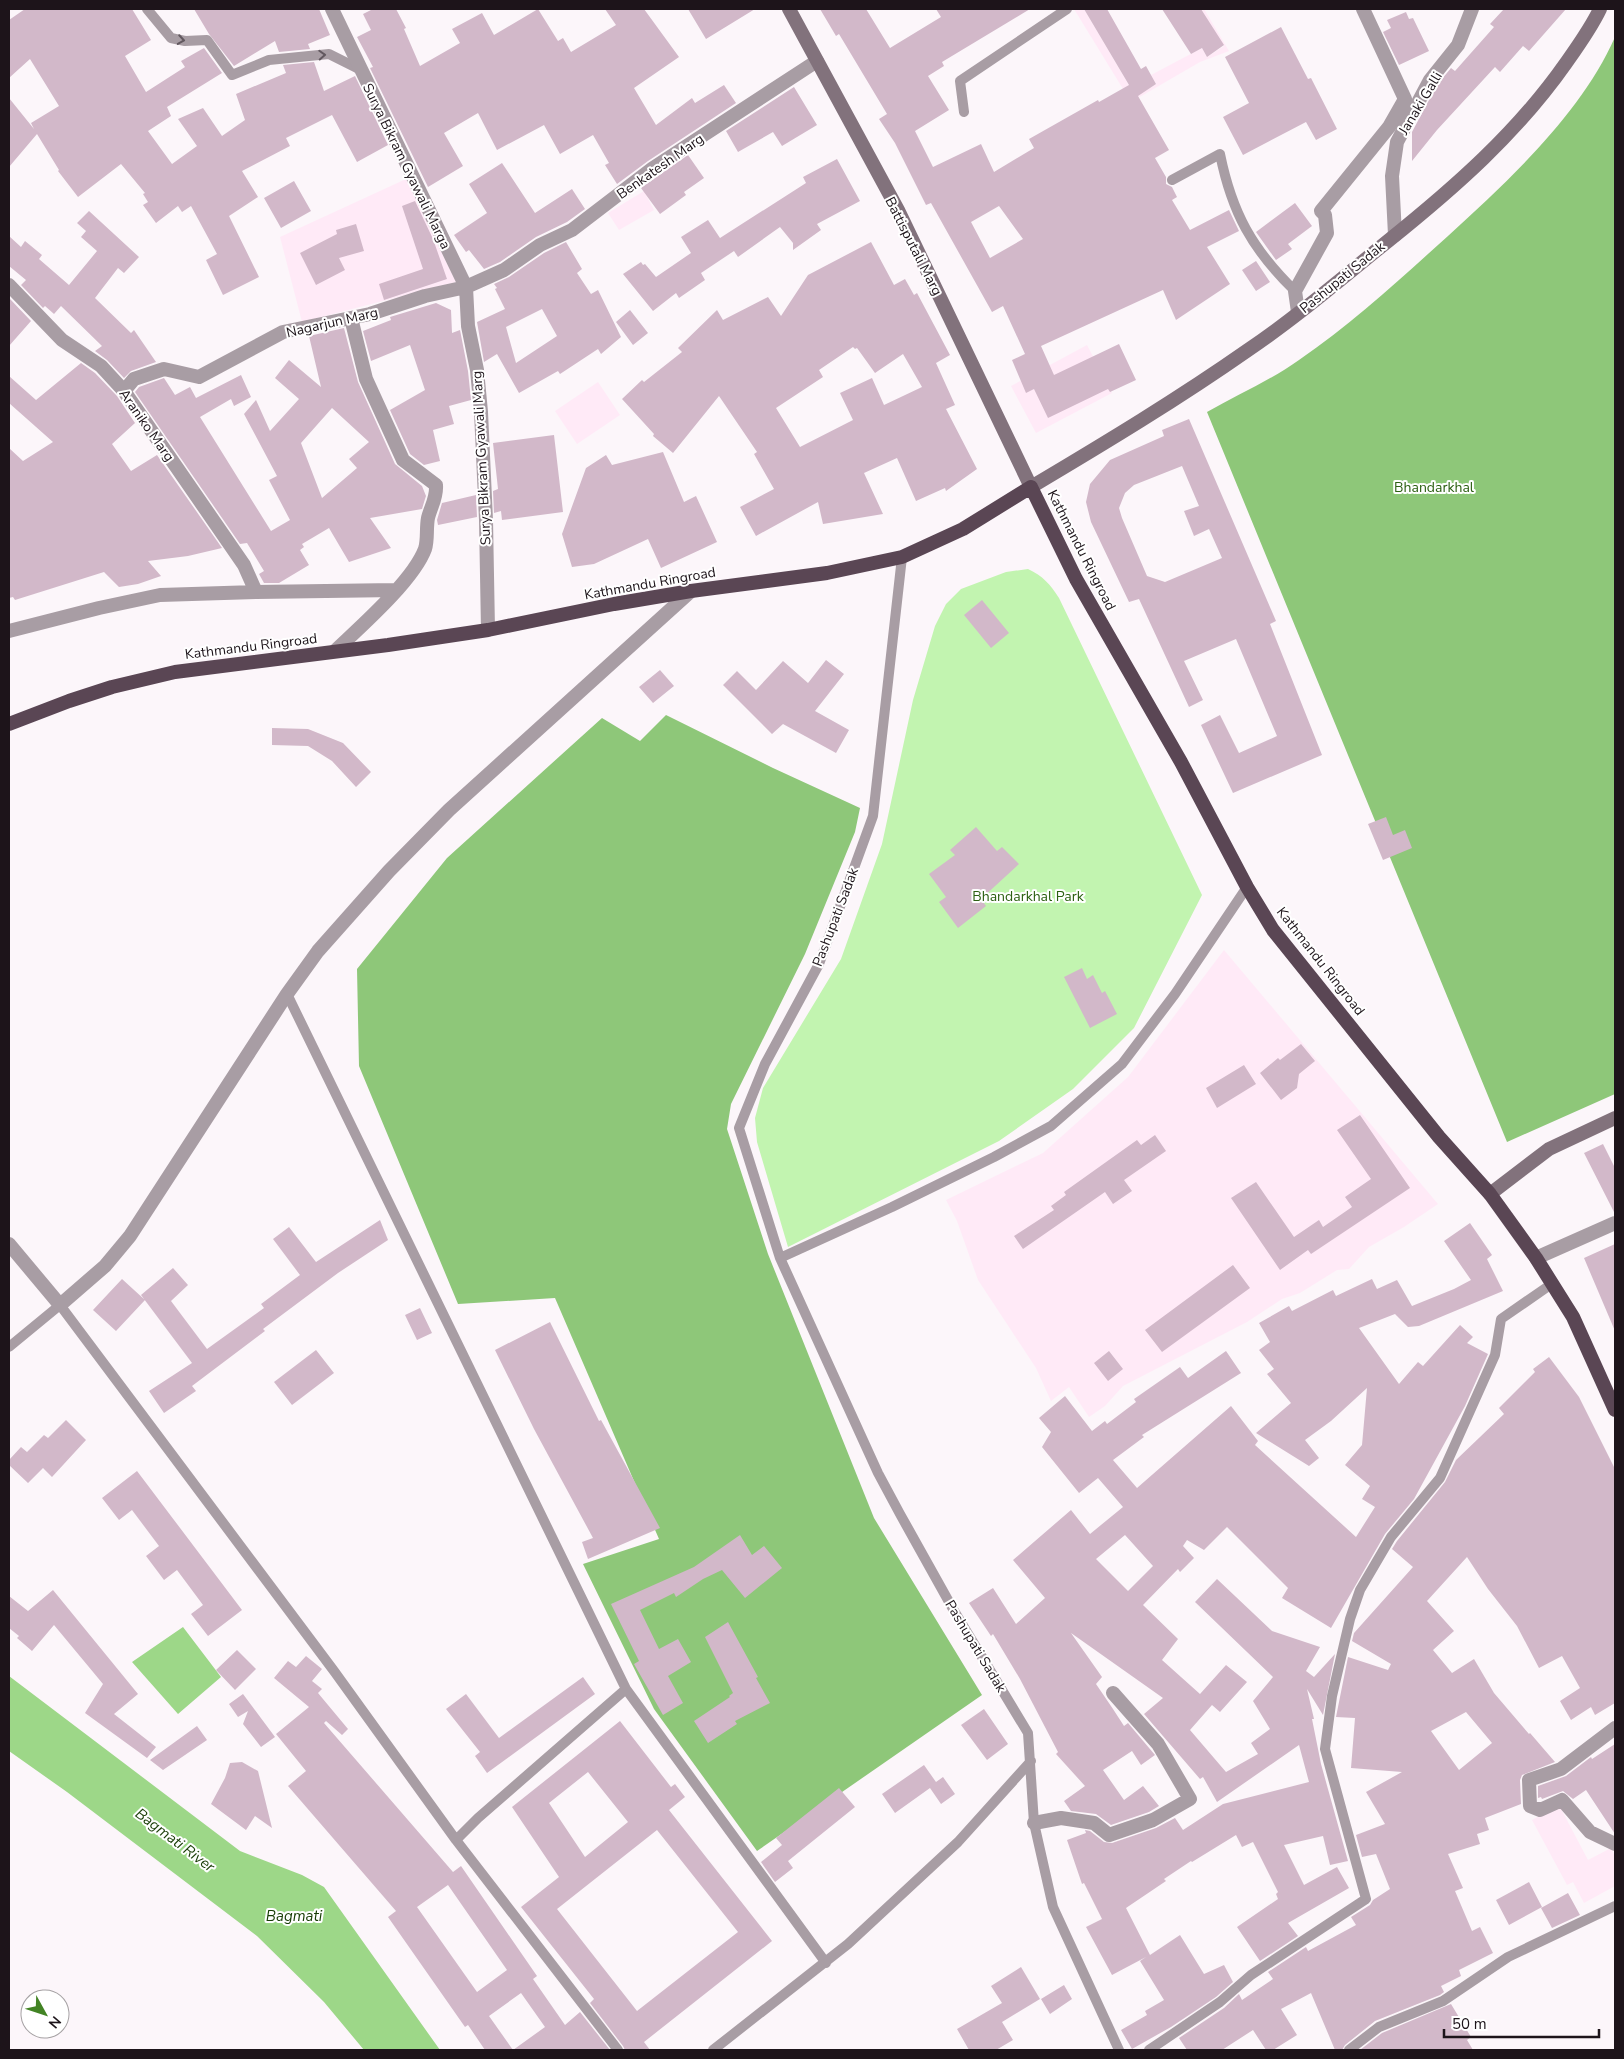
<svg xmlns="http://www.w3.org/2000/svg" width="1624" height="2059" font-family="'Nunito Sans',sans-serif">
	<style>
		.built { fill: #ffeaf7 }
		.green { fill: #c2f4b0 }
		.forest { fill: #8ec779 }
		.water { fill: #9dd788 }
		.building { fill: #d2b8c9; fill-rule: evenodd }
		.lines { fill: none; stroke-linecap: round; stroke-linejoin: round }
		.service { stroke: #a89da4; stroke-width: 10 }
		.minor { stroke: #a89da4; stroke-width: 14 }
		.secondary { stroke: #82727c; stroke-width: 14 }
		.trunk { stroke: #5a4654; stroke-width: 14 }
		.oneway { stroke: #62585f }
		.labels { text-anchor: middle; stroke-width: 4; stroke-linejoin: round; paint-order: stroke }
		.street-label { font-size: 14px; fill: #1d141a; stroke: #fff }
		.park-label { font-size: 14px; fill: #2c6012; stroke: #fff }
		.water-label { font-size: 15px; font-style: italic; fill: #173c05; stroke: #fff }
	</style>
	<rect width="100%" height="100%" fill="#fcf6fa"/>
	<path class="built" d="M1074,9h10l52,88 20,-13 -5,-9 51,-27 5,9 17,-11 -23,-37h3l25,42 -29,11 -69,40z
		M406,179l50,103 -154,40 -22,-85z
		M644,191l10,19 -35,20 -11,-17z
		M1087,345l25,48 -76,40 -25,-47z
		M598,382l22,33 -43,29 -22,-33z
		M1224,950l214,254 -34,23 -35,20 -20,22 -12,1 -37,23 -18,6 -35,23 -124,64 -18,20 -16,11 -20,-30 -18,14 -15,-33 -58,-88 -21,-59 -11,-21 97,-47 85,-76z
		M1559,1805l29,55 23,-12 4,8v30l-31,17 -11,-21 -6,3 -35,-65z"/>
	<path class="green" d="M1028,569c15,7 22,15 31,29l143,297 -68,133 -61,61 -74,52 -211,106 -31,-105 -2,-24 8,-30 78,-129 41,-115 31,-144 22,-74 11,-22 15,-15 45,-17z"/>
	<path class="forest" d="M1615,37v1057l-108,48 -300,-730c30,-17 64,-32 92,-52 54,-37 101,-81 149,-124 61,-56 133,-122 167,-199z
		M666,715l107,53 87,40 -5,24 -50,122 -74,150 -4,25 41,125 106,264 108,177 -225,156 -103,-142 -71,-145 76,-25 -104,-241 -97,6 -99,-238 -2,-97 90,-111 155,-140 38,23z"/>
	<path class="water" d="M183,1627l38,50 -43,37 -46,-52z
		M9,1676l231,175 62,24 22,12 116,163h-76l-40,-48 -67,-66 -190,-144 -58,-41z"/>
	<path class="building" d="M25,9h107l19,31 -26,16 21,36 39,-25 -4,-6 23,-13 18,25 -55,34 4,9 -23,15 24,33 25,-18 -19,-27 25,-11 19,28 23,-16 -9,-26 50,-21 -3,-8 31,-3 10,29 31,-15 33,69 -31,17 -25,-47 -46,23 4,8 -48,25 16,26 -29,19 30,61 -36,18 -17,-35 11,-6 -26,-48 -9,6 -4,-6 -22,17 -13,-18 5,-3 -5,-8 2,-1 -24,-29 -43,33 -20,-26 1,-1 -22,-36 -28,33v-69l25,31 -3,-6 28,-17 -29,-47 -21,19v-58z
		M194,9h125l11,26 -22,9 2,5 -31,3 -4,-11 -41,25 -25,-32z
		M373,9h23l10,19 -2,1 16,37 40,-23 -8,-14 30,-16 12,22 44,-26 20,32 5,-3 8,14 45,-27 -11,-16h39l35,48 -45,31 22,37 36,-27 3,5 29,-18 12,18 -88,58 -31,23 -12,-19 4,-2 -16,-28 -33,19 -16,-29 -47,25 -19,-37 -34,20 19,33 -35,21 -58,-119 3,-1 -16,-30 14,-7 -8,-16z
		M688,9h67l-49,30z
		M820,9h46l24,39 51,-31 -5,-8h94l-88,53 2,4 -16,10 21,34 -34,21 18,36 48,-23 13,28 40,-24 -5,-9 69,-39 1,2 30,-17 -45,-76h23l34,60 5,-3 10,18 -18,12 31,54 -14,8 11,19v7l6,3 5,10 -5,3 18,30 39,-20 10,21 -32,16 23,37 -54,36 -13,-30 -122,56 13,29 65,-31 17,36 -26,12 -2,-3 -60,29 -14,-29 -8,4 -14,-33 13,-6 -22,-48 -11,6 -61,-109 -5,2 -31,-62 -16,-24 8,-5 -48,-80 -3,2zM999,206l24,33 -33,19 -19,-36z
		M1162,9h39l23,36 -17,12 -5,-9 -11,6z
		M1504,9h62l-37,42 -6,-5 -23,26 -5,-5 -58,63 -25,31v-29l25,-47 14,-17 4,3 39,-44 -4,-3z
		M1406,12l3,7 4,-1 16,33 -30,14 -16,-33 8,-4 -4,-8z
		M1281,27l27,52 3,-1 26,51 -21,11 -10,-18 -63,33 -20,-38 26,-14 -24,-46z
		M794,87l23,38 -35,21 -9,-14 -35,20 -12,-21z
		M688,155l16,23 -20,14 2,3 -26,19 -19,-26z
		M837,159l23,42 -43,23 4,6 -28,20v-7l-13,-16 -42,30 -4,-6 -33,22 4,7 -26,18 -3,-5 -23,18 -30,-37 18,-12 2,3 2,-1 11,13 35,-24 -10,-16 27,-17 12,18 86,-55 -3,-6z
		M502,163l33,50 37,-24 13,20 -18,13 -31,15 -36,25 -16,7 -15,-19 -3,2 -12,-17 33,-22 -18,-29z
		M294,181l17,30 -30,17 -17,-30z
		M415,201l18,38 14,40 -63,21 -5,-16 44,-15 -21,-63z
		M1295,203l17,23 -24,18 4,5 -16,11 -20,-28z
		M89,211l50,46 -15,16 -6,-5 -23,30 36,35 3,-3 22,32 -25,9 -7,7 -17,-18 -12,-9 7,-5 -41,-40 -7,8 -9,-8 -2,2 -22,-23 5,-5 -17,-14v-30l12,11 4,-6 17,14 -3,4 30,26 28,-34 -16,-14 5,-6 -9,-8z
		M356,224l8,27 -25,7 6,12 -29,15 -16,-32 37,-19 -1,-4z
		M566,242l16,27 -5,4 14,21 7,-4 23,47 -20,17 -3,-5 -38,25 -2,-3 -39,22 -22,-39 -13,8 -7,-40 28,-13 -10,-20 2,-1 -3,-4 15,-7 35,-24zM542,309l15,27 -41,27 -10,-36z
		M871,242l23,43 11,-6 9,16 3,-2 33,62 -14,8 19,42 -9,4 31,60 -31,22 -1,-3 -29,13 -19,-43 -33,15 19,41 -60,10 -5,-22 -62,34 -16,-29 34,-18 -20,-35 3,-2 -38,-56 -46,57 -20,-17 1,-2 -32,-35 20,-19 2,2 38,-30 -4,-4 39,-38 6,10 45,-23 13,19 27,-41zM853,347l2,2 2,-1 18,25 28,-19 19,33 -38,18 -12,-27 -32,15 13,27 -53,27 -24,-39 47,-31 -4,-7z
		M1256,261l14,21 -14,9 -14,-21z
		M10,299l21,22 -22,25v-46z
		M436,303l15,7 1,23 8,-3 8,41 3,29 -22,6 5,18 -21,6 7,31 -16,4 -14,-11 -20,-44 35,-20 -15,-45 -39,16 -8,-30 28,-11 -1,-3z
		M630,310l18,23 -15,12 -17,-23z
		M344,328l14,54 37,82 27,22 4,10 -1,3 -3,10 -52,9 21,30 -42,14 -20,-34 -27,16 2,3 -4,3 9,15 -30,18h-15l-5,-9 5,-3 -17,-28 -7,1 -105,-152 4,-5 25,-9 11,17 15,-8 6,11 45,-23 10,22 -17,9 -3,-7 -31,18 71,114 19,-11 -21,-40 8,-4 -33,-62 12,-14 14,31 29,-32 -24,-21 14,-18 32,27 -12,-51zM332,408l37,34 -20,17 8,9 -35,30 -21,-55z
		M81,363l14,10 22,23 18,27 -23,21 19,27 26,-16 65,93 -34,8 -40,5 13,15 -23,8 -19,3 -15,-15 -89,28 -2,-3 -4,1v-150l14,13 30,-19 -44,-39v-27l27,24z
		M1189,419l87,202 -6,3 52,131 -89,38 -32,-68 19,-10 19,38 38,-17 -41,-97 -52,22 19,39 -14,7 -50,-108 -10,3 -38,-80 -5,-20 4,-18 20,-24 54,-24 -2,-6zM1182,466l17,40 -15,5 10,25 15,-7 13,29 -57,24 -18,-6 -25,-58 -3,-10 6,-15 9,-8z
		M554,435l9,77 -61,8 -1,-9 -7,2 -1,-22 5,-2 -5,-46z
		M663,452l21,50 12,-6 21,46 -56,26 -13,-29 -54,25 -22,3 -10,-33 24,-66 20,-13 6,10z
		M476,495l1,22 -39,8 -1,-5 5,-17z
		M982,600l27,33 -18,15 -27,-33z
		M826,660l18,14 -29,37 34,19 -13,23 -53,-29 -11,10 -49,-49 14,-14 19,19 27,-29 25,22z
		M660,670l14,16 -21,17 -14,-16z
		M272,728l36,1 35,14 28,29 -15,15 -24,-26 -24,-15 -36,-1z
		M1386,817l7,18 12,-5 7,18 -29,12 -15,-36z
		M976,827l21,24 5,-4 17,17 -38,35 5,7 -28,22 -19,-26 7,-5 -17,-23 26,-19 -5,-5z
		M1082,968l5,11 6,-4 9,18 3,-2 12,23 -27,14 -26,-51z
		M1301,1044l14,17 -16,13 -2,14 -16,12 -21,-27 18,-15 2,2z
		M1244,1065l12,19 -39,24 -11,-20z
		M1360,1115l50,73 -99,66 -3,-4 -28,20 -49,-72 25,-16 38,55 25,-17 4,7 29,-20 -7,-10 26,-18 -34,-49z
		M1155,1135l11,16 -42,29 8,11 -19,13 -8,-12 -82,57 -9,-13 40,-26 -3,-4 15,-11 -2,-3 73,-52 4,5z
		M1603,1144l12,24v46l-31,-61z
		M380,1220l8,20 -50,33 -75,56 2,2 -73,55 4,5 -32,22 -15,-22 43,-28 -51,-68 32,-27 15,17 -17,16 36,48 57,-41 -3,-4 39,-29 -27,-36 16,-12 27,35z
		M1470,1223l22,32 -5,4 16,32 -84,35 -11,1 -13,-13 -36,14 40,56 19,-22 5,4 37,-41 13,12 -6,6 21,11 -23,52 -51,93 -29,35 -54,94 -49,-30 6,-10 -61,-61 -23,23 -17,-10 -4,6 11,12 -14,14 -2,-3 -35,36 35,34 -16,21 38,34 26,-29 21,17 -27,30 -8,-7 -22,25 36,42 32,-18 -7,-11 19,-14 -17,-28 20,-24 -78,-75 22,-23 55,52 48,16 -14,24 8,6 21,-23 -12,61 -16,-26 7,30h-2l9,45 27,97 -18,4 -7,-29 -39,9 20,40 33,-18 12,21 -61,35 10,13 -38,25 -23,-34 41,-28 -2,-5 2,-2 -25,-50 -11,5 -6,-12 -44,27 -1,-1 -27,18 2,2 -40,27 24,47 30,-20 24,39 20,-9 9,17 -17,15 -45,30 -39,22 -11,-19 26,-15 -2,-4 19,-11 -24,-39 6,-4 -34,18 -26,-48 16,-8 -18,-36 -2,1 -15,-44 19,-7 -1,-3 5,1 14,11 8,1 44,-15 19,-10 8,12 40,-26 86,-22 -10,-37 -82,57 -14,-25 -3,2 -56,-65 19,-16 -92,-65 31,44 -6,7 17,25 11,17 4,-3 27,32 -14,10 -9,-14 -29,19 21,30 19,-14 16,20 -10,6 -38,13 -15,-11 -25,-3 -7,-10 21,-15 -29,-32 2,-2 -38,-73 -27,-45 -2,2 -22,-33 24,-15 23,36 29,-26 -32,-38 58,-50 19,24 33,-27 -25,-29 -19,15 -37,-46 9,-15 -12,-14 26,-22 27,35 13,-10 2,3 29,-22 -2,-3 46,-32 8,11 38,-27 15,22 -99,62 2,2 -31,23 24,28 94,-82 27,35 -3,4 101,92 19,-30 -13,-8 8,-13 -25,-21 17,-20 5,-57 -36,33 -26,19 14,18 -10,8 -53,-33 35,-30 -24,-29 7,-5 -15,-19 11,-8 -11,-19 30,-17 3,5 41,-21 3,6 36,-17 5,10 20,-9 15,26 42,-17 17,-9 -27,-39zM1125,1535l28,31 -25,25 -32,-32z
		M1615,1244v87l-31,-73z
		M1233,1265l17,23 -88,64 -17,-22z
		M122,1279l23,21 -29,31 -23,-21z
		M420,1308l12,25 -15,7 -12,-25z
		M550,1322l49,99 2,-1 59,108 -72,31 -6,-17 11,-4 -59,-109 -39,-79z
		M316,1350l18,23 -42,32 -18,-23z
		M1109,1351l14,18 -15,12 -14,-18z
		M1549,1357l30,40 36,72v234l-20,12 -4,-8 -20,13 -11,-19 20,-13 -18,-32 -23,12 -22,-42 -29,-37 -21,-32 -40,44 27,30 -21,19 19,23 22,-14 20,34 35,41 1,-1 25,29 -33,13 -2,5 1,24 -36,14 4,12 -12,4 3,10 -32,10 15,34 -8,3 17,40 8,-4 13,26 -34,17 2,6 -20,10 3,6 -4,3 -65,26 -30,24 -3,5h-7l-24,-57 -30,16 16,26 -24,15h-7l-13,-20 -31,20h-35l-8,-12 45,-30 15,-14 3,6 31,-21 -5,-7 38,-25 2,4 48,-26 -5,-8 19,-12 3,-5 17,-11 -14,-35 -14,3 -6,-22 29,-11 -19,-32 36,-20 -51,-4 4,-50 -19,-1 12,-60 40,13 3,-6 -39,-23 2,-8 59,-66 -21,-18 5,-8 48,-59 11,-22 48,-46 -5,-6 36,-36 -2,-3zM1466,1712l26,31 -33,27 -28,-39z
		M66,1420l20,20 -34,37 -9,-9 -15,15 -19,-18v-5l12,-13 6,5 17,-17 4,3z
		M137,1471l105,139 -34,26 -17,-22 12,-9 -26,-35 -13,10 -18,-24 13,-10 -27,-36 -13,10 -17,-22z
		M740,1535l12,20 12,-9 18,22 -37,30 -23,-28 -19,9 -27,18 -2,-4 -34,17 19,39 19,-10 13,23 -23,14 15,27 -20,12 -29,-51 5,-3 -28,-57 83,-37z
		M53,1590l85,104 -24,20 42,33 -9,11 -62,-45 18,-29 -49,-59 -22,26 -15,-13 2,-2 -10,-8v-32l19,15z
		M728,1622l30,55 -2,1 14,25 -35,18 2,3 -29,19 -14,-22 36,-24 -1,-1 4,-3 -28,-56z
		M237,1650l19,19 -21,21 -19,-20z
		M306,1656l16,13 -10,12 10,8 -4,4 30,36 -6,6 -16,-14 -2,2 129,149 8,-6 76,110 -4,3 32,46 15,-13 30,38h-125l-17,-25 -3,2 -77,-110 8,-6 -108,-125 18,-15 -30,-37 33,-27 -35,-29 14,-17 8,6zM448,1885l59,85 -30,22 -60,-85zM521,1993l24,34 -32,23 -24,-34z
		M583,1677l12,17 -108,79 -12,-17 5,-4 -34,-43 20,-15 33,44z
		M243,1694l32,43 -14,10 -18,-23 5,-13 -10,6 -9,-13z
		M984,1709l24,35 -21,16 -26,-35z
		M620,1721l51,66 4,-3 10,13 -16,13 103,131 -128,101 6,8h-25l-2,-4 -33,-43 4,-4 -73,-92 38,-30 -47,-70zM588,1772l40,50 -43,35 -36,-54zM657,1830l81,102 -101,79 -80,-102z
		M197,1726l10,14 -44,30 -13,-10z
		M1615,1744v90l-29,-44 -13,9 -10,-8 -21,8 -1,-2 -3,1v-12l28,-10 25,-19 1,2z
		M242,1762l16,9 14,57 -17,-12 -9,14 -35,-26 14,-26 5,-15z
		M924,1765l12,17 7,-5 12,17 -14,10 -11,-16 -35,25 -13,-19z
		M839,1788l16,19 -67,54 5,7 -18,14 -14,-20 21,-17 -6,-7z
		M1529,1882l13,25 -33,18 -13,-25z
		M1568,1893l12,22 -28,13 -11,-20z
		M1021,1967l19,32 -38,23 11,18 -17,10h-27l-12,-21 45,-26 -11,-17z
		M1064,1985l8,14 -22,15 -9,-15z
		M1451,2004l20,33 -4,3 6,10h-113l22,-17z"/>
	<g class="lines">
		<path class="service" d="M147,9l24,29 14,3 22,-1 25,35 37,-15 60,-6 32,16
			M964,112l-4,-31 107,-72
			M1172,180l48,-26c12,59 32,95 75,137
			M902,557l-29,259 -54,148 -54,100 -26,64 41,130 98,215 22,41 53,95 75,124 6,90 19,84 66,143
			M287,994l339,695 200,274
			M780,1258l112,-51 102,-50 57,-31 71,-62 53,-70 72,-107
			M9,1347l51,-42 274,366 122,169 162,210
			M456,1840l22,-22 148,-129
			M713,2050l135,-106 110,-102 73,-81
			M1149,2050l71,-48 31,-27 115,-76 -41,-150 7,-53 18,-77 10,-29 31,-53 49,-59 55,-123 6,-36 52,-36
			M1349,2050l30,-23 64,-26 65,-44 107,-51"/>
		<path class="minor" d="M332,9l134,278 38,-17 36,-25 32,-15 81,-62 164,-107
			M1395,235l-3,-59 5,-34 33,-62 28,-35 14,-36
			M9,285l53,55 39,26 23,25 120,174 12,27
			M1298,312l-3,-21 32,-58 -2,-18 -4,-4 68,-84 16,-28 -42,-90
			M124,391l10,-12 30,-10 35,8 84,-45 87,-18 55,-18 41,-9 2,39 9,44 4,42 5,108 2,110
			M9,631l90,-23 61,-13 96,-3 140,-2
			M335,651c25,-24 78,-70 90,-102 3,-9 1,-21 3,-31 3,-12 9,-20 8,-33l-33,-25 -37,-81 -15,-61
			M9,1244l51,61 45,-39 25,-30 157,-242 31,-43 71,-80 60,-61 242,-219
			M1536,1258l79,-35
			M1615,1728l-54,41 -32,11 1,26 10,4 22,-10 28,32 25,12
			M1034,1823l27,-5 33,5 15,12 44,-15 37,-21 -32,-55 -45,-51"/>
		<path class="secondary" d="M789,9l109,201 133,277c74,-44 147,-88 217,-137 49,-33 94,-72 140,-109 66,-53 129,-108 178,-178 12,-17 25,-35 34,-54
			M1490,1194l59,-45 66,-31"/>
		<path class="trunk" d="M9,724l60,-23 43,-14 63,-15 213,-27 100,-15 126,-26 77,-13 136,-18 75,-16 61,-28 68,-42 45,92 105,183 66,125 26,43 166,207 51,57 46,64 37,59 42,93"/>
	</g>
	<defs><path id="oneway-chevron" d="M-2-3.5L2.5 0L-2 3.5" fill="none" stroke-width="1.6" stroke-linecap="round" stroke-linejoin="round" transform="scale(1.25)"/></defs>
	<g class="oneway">
		<use href="#oneway-chevron" transform="translate(181 40) rotate(9)"/>
		<use href="#oneway-chevron" transform="translate(322 55) rotate(-3)"/>
	</g>
	<g class="labels">
		<g class="street-label">
			<text transform="translate(1420 103) rotate(-59)" y="5">Janaki Galli</text>
			<text transform="translate(407 166) rotate(64)" y="5">Surya Bikram Gyawali Marga</text>
			<text transform="translate(660 166) rotate(-35)" y="5">Benkatesh Marg</text>
			<text transform="translate(914 246) rotate(63)" y="5">Battisputali Marg</text>
			<text transform="translate(1342 277) rotate(-39)" y="5">Pashupati Sadak</text>
			<text transform="translate(332 322) rotate(-13)" y="5">Nagarjun Marg</text>
			<text transform="translate(147 425) rotate(55)" y="5">Araniko Marg</text>
			<text transform="translate(481 458) rotate(-93)" y="5">Surya Bikram Gyawali Marg</text>
			<text transform="translate(1082 550) rotate(63)" y="5">Kathmandu Ringroad</text>
			<text transform="translate(650 583) rotate(-10)" y="5">Kathmandu Ringroad</text>
			<text transform="translate(251 646) rotate(-7)" y="5">Kathmandu Ringroad</text>
			<text transform="translate(835 917) rotate(-69)" y="5">Pashupati Sadak</text>
			<text transform="translate(1321 961) rotate(52)" y="5">Kathmandu Ringroad</text>
			<text transform="translate(976 1646) rotate(59)" y="5">Pashupati Sadak</text>
		</g>
		<g class="park-label">
			<text x="1434" y="492">Bhandarkhal</text>
			<text x="1028" y="901">Bhandarkhal Park</text>
		</g>
		<g class="water-label">
			<text transform="translate(175 1840) rotate(37)" y="5">Bagmati River</text>
			<text x="294" y="1921">Bagmati</text>
		</g>
	</g>
	<rect width="1624" height="2059" fill="none" stroke="#1d141a" stroke-width="20"/>
	<g transform="translate(45 2014) rotate(130)"><circle r="24" fill="#ffffff" stroke="#a5a1a3"/>
	<path d="M0-4L9 19L0 12L-9 19Z" fill="#428324"/>
	<text y="-8" font-size="14" font-weight="bold" text-anchor="middle" fill="#1d141a">N</text>
	</g>
	<path d="M1444 2029v8h155v-8" fill="none" stroke="#1d141a" stroke-width="2.5"/>
	<text x="1452" y="2029" font-size="15" fill="#1d141a" stroke="#ffffff" stroke-width="4" paint-order="stroke">50 m</text>
</svg>
